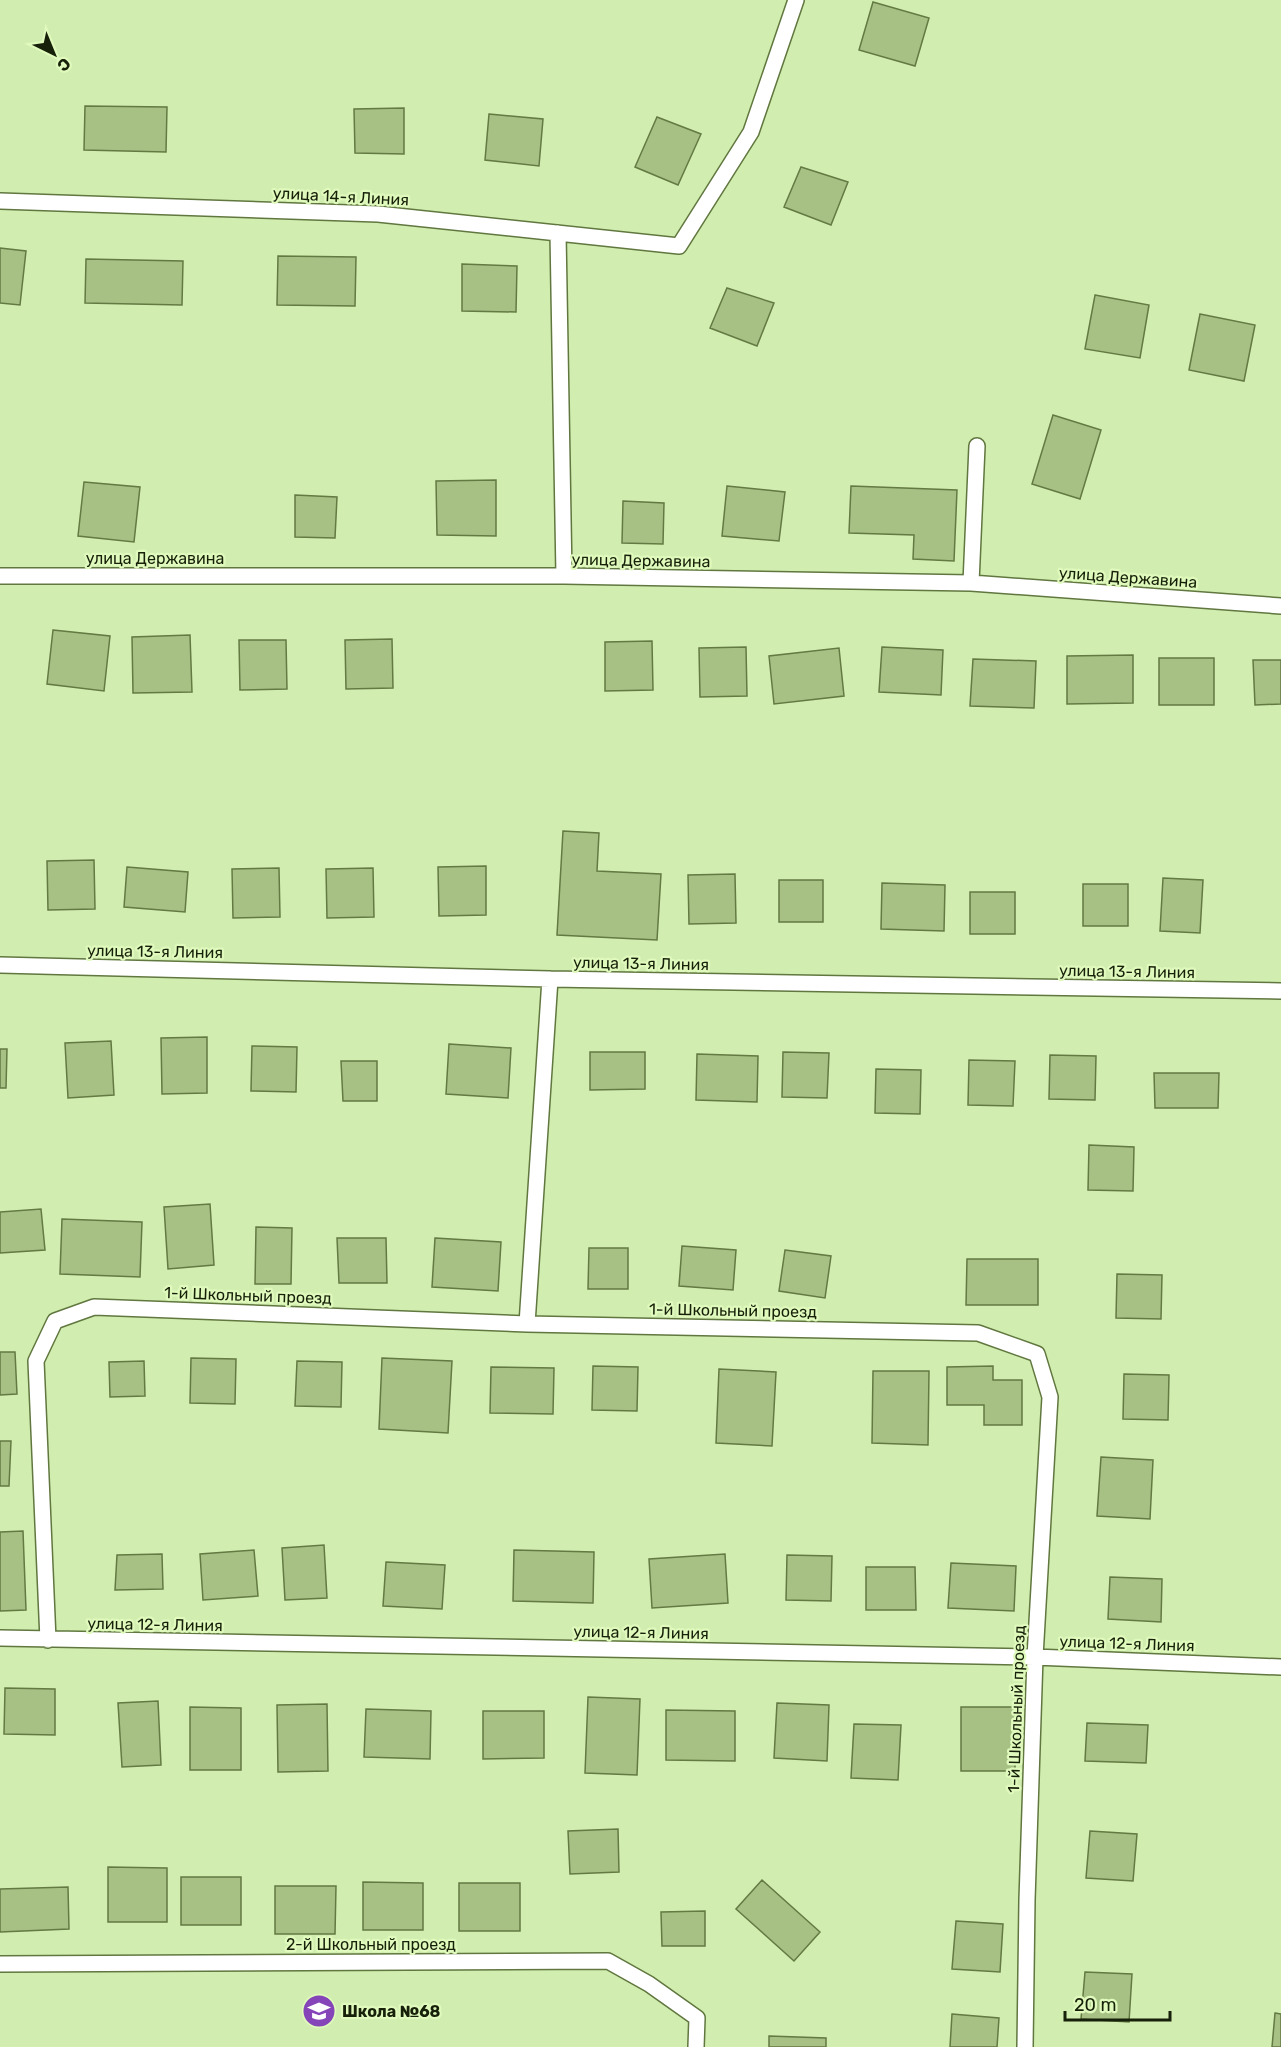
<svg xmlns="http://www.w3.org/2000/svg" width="1281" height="2047" font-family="Rubik,sans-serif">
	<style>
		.building { fill: #a7c185; stroke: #637a42; stroke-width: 1.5 }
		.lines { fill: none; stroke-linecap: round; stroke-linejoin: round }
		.lane-casing { stroke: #60773f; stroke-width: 18 }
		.lane { stroke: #fff; stroke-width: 15 }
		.labels { text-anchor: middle; stroke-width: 4.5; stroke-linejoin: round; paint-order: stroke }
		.street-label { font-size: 16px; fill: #172009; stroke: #dffabc }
		.poi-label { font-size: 16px; font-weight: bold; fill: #172009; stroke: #dffabc; text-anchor: start }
	</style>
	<rect width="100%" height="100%" fill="#d2edb0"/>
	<path class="building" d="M873,2l56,16 -14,48 -56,-16z
		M85,106l82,1 -1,45 -82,-2z
		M404,108v46l-49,-1 -1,-44z
		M489,114l54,5 -4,47 -54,-6z
		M657,117l44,17 -23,51 -43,-18z
		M801,167l47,15 -17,43 -47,-18z
		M0,248l26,3 -6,54 -20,-2z
		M278,256l78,1 -1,49 -78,-1z
		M86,259l97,2 -1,44 -97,-2z
		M462,264l55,2 -1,46 -54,-1z
		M727,288l47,15 -17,43 -47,-18z
		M1095,295l54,10 -9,53 -55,-9z
		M1200,314l55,11 -11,56 -55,-11z
		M1053,415l48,15 -21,69 -48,-15z
		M496,480v56l-59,-1 -1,-54z
		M84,482l56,5 -6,55 -56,-6z
		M727,486l58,6 -6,49 -57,-5z
		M851,486l106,4 -3,71 -41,-2 1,-24 -65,-2z
		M295,495l42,2 -2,41 -40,-1z
		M623,501l41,2 -1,41 -41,-1z
		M53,630l57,6 -6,55 -57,-7z
		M190,635l2,57 -59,1 -1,-56z
		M392,639l1,49 -47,1 -1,-49z
		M239,640h47l1,49 -47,1z
		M652,641l1,49 -48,1v-49z
		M746,647l1,49 -47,1 -1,-49z
		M882,647l61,3 -2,45 -62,-3z
		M839,648l5,48 -70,8 -5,-48z
		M1133,655v48l-66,1v-48z
		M1159,658h55v47h-55z
		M973,659l63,2 -2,47 -64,-2z
		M1253,660h28v44l-26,1z
		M563,831l36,2 -2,38 64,3 -4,66 -100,-5z
		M94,860l1,49 -47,1 -1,-49z
		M486,866v49l-47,1 -1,-49z
		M127,867l61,5 -3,40 -61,-5z
		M279,868l1,49 -47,1 -1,-49z
		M373,868l1,49 -47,1 -1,-49z
		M735,874l1,49 -47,1 -1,-49z
		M1163,878l40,2 -3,53 -40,-2z
		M779,880h44v42h-44z
		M882,883l63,2 -1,46 -63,-2z
		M1083,884h45v42h-45z
		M970,892h45v42h-45z
		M207,1037v56l-45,1 -1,-56z
		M111,1041l3,54 -46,3 -3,-55z
		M449,1044l62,4 -3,50 -62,-4z
		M252,1046l45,1 -1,45 -45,-1z
		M0,1049h7l-1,39h-6z
		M590,1052h55v37l-55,1z
		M783,1052l46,1 -2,45 -45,-1z
		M697,1054l61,2 -1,46 -61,-2z
		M1050,1055l46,1 -1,44 -46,-1z
		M969,1060l46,1 -2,45 -45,-1z
		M341,1061h36v40h-34z
		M876,1069l45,1 -1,44 -45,-1z
		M1154,1073h65l-1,35h-63z
		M1089,1145l45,2 -1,44 -45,-1z
		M210,1204l4,61 -46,4 -4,-62z
		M41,1209l4,41 -45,3v-41z
		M62,1219l80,3 -2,55 -80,-3z
		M256,1227l36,1 -1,56h-36z
		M337,1238h49l1,45h-48z
		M435,1238l66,4 -3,49 -66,-4z
		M682,1246l54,4 -3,40 -54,-4z
		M589,1248h39v41h-40z
		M785,1250l46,6 -6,42 -46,-7z
		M967,1259h71v46h-72z
		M1117,1274l45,1 -1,44 -45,-1z
		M0,1352h15l2,42 -17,1z
		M191,1358l45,1 -1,45 -45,-1z
		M382,1358l70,3 -4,72 -69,-4z
		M144,1361l1,35 -35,1 -1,-35z
		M297,1361l45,1 -1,45 -46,-1z
		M593,1366l45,1 -1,44 -45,-1z
		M993,1366v14h29v45h-38v-20h-37v-38z
		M491,1367l63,1 -1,46 -63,-1z
		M719,1369l57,3 -4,74 -56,-3z
		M873,1371h56l-1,74 -56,-2z
		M1124,1374l45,1 -1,45 -45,-1z
		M0,1441h11l-2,45h-9z
		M1101,1457l52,3 -3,59 -53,-3z
		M23,1531l3,79 -26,1v-79z
		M324,1545l3,53 -42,2 -3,-52z
		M254,1550l4,46 -55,4 -3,-46z
		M514,1550l80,2 -1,51 -80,-2z
		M162,1554l1,35 -48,1 2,-35z
		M725,1554l3,49 -76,5 -3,-49z
		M787,1555l45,1 -1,45 -45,-1z
		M386,1562l59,3 -3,44 -59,-3z
		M951,1563l65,3 -2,45 -66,-3z
		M866,1567h49l1,43h-50z
		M1110,1577l52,2 -1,43 -53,-3z
		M5,1688l50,1v46l-51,-1z
		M588,1697l52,2 -3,76 -52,-2z
		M158,1701l3,64 -39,2 -4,-64z
		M777,1703l52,2 -2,56 -53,-3z
		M327,1704l1,67 -50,1 -1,-67z
		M190,1707l51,1v62h-51z
		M961,1707h54v64h-54z
		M366,1709l65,2 -1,48 -66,-2z
		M666,1710l69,1v50l-69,-1z
		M483,1711h61v47l-61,1z
		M1087,1723l61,2 -2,38 -61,-2z
		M854,1724l47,1 -3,55 -47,-2z
		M618,1829l1,43 -49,2 -2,-43z
		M1090,1831l47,3 -4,47 -47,-3z
		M108,1867l59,1v54h-59z
		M181,1877h60v48h-60z
		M762,1880l58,52 -26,29 -58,-52z
		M363,1882l60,1v47h-60z
		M459,1883h61v48h-61z
		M275,1886h61l-1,48h-60z
		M68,1887l1,42 -69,3v-43z
		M705,1911v35h-43l-1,-34z
		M956,1921l47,3 -3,48 -48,-3z
		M1085,1972l47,2 -3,48 -48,-3z
		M1275,2013l6,1v33h-9z
		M952,2014l47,4 -2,29h-47z
		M769,2036l57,2v9h-57z"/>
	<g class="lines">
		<g class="lane-casing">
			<path id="lane" d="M0,201l378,13 301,32 72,-114 45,-132
				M558,233l6,343
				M0,576h564l407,7 310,23
				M971,583l6,-137
				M0,965l550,14 731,12
				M527,1324l23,-345
				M0,1638l1035,19 246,10
				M48,1640l-12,-279 19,-40 39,-14 433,17 451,9 59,21 13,43 -15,260 -8,243 -2,147
				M0,1964l608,-3 41,23 48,34 -1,29"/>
		</g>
		<use href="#lane" class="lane"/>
	</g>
	<defs>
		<g id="school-disc" transform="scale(1.725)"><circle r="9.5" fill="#8544b8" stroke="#dffabc"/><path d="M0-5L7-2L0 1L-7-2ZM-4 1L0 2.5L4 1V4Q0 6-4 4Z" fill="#fff"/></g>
	</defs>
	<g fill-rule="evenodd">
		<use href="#school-disc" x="319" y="2011"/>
	</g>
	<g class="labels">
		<g class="street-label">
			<text transform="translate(341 196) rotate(3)" y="6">улица 14-я Линия</text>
			<text x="155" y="564">улица Державина</text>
			<text transform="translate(641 560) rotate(1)" y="6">улица Державина</text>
			<text transform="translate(1128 577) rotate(4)" y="6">улица Державина</text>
			<text transform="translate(155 951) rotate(1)" y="6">улица 13-я Линия</text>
			<text transform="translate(641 963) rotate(1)" y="6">улица 13-я Линия</text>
			<text transform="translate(1127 971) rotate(1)" y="6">улица 13-я Линия</text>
			<text transform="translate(248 1295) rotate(2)" y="6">1-й Школьный проезд</text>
			<text transform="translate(733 1310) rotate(1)" y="6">1-й Школьный проезд</text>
			<text transform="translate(155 1624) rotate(1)" y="6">улица 12-я Линия</text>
			<text transform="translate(641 1632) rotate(1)" y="6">улица 12-я Линия</text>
			<text transform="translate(1127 1643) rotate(2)" y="6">улица 12-я Линия</text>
			<text transform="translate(1016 1709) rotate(-88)" y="6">1-й Школьный проезд</text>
			<text x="371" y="1950">2-й Школьный проезд</text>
		</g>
		<g class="poi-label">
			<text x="342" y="2017">Школа №68</text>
		</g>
	</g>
	<g transform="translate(54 54) rotate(137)" stroke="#dffabc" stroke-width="4.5" paint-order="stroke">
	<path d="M0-4.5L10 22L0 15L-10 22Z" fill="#172009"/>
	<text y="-9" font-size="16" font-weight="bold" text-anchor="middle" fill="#172009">С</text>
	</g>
	<path d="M1065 2011v9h105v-9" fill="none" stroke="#172009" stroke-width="3"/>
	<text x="1074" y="2011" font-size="18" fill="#172009" stroke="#dffabc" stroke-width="4.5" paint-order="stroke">20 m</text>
</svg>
